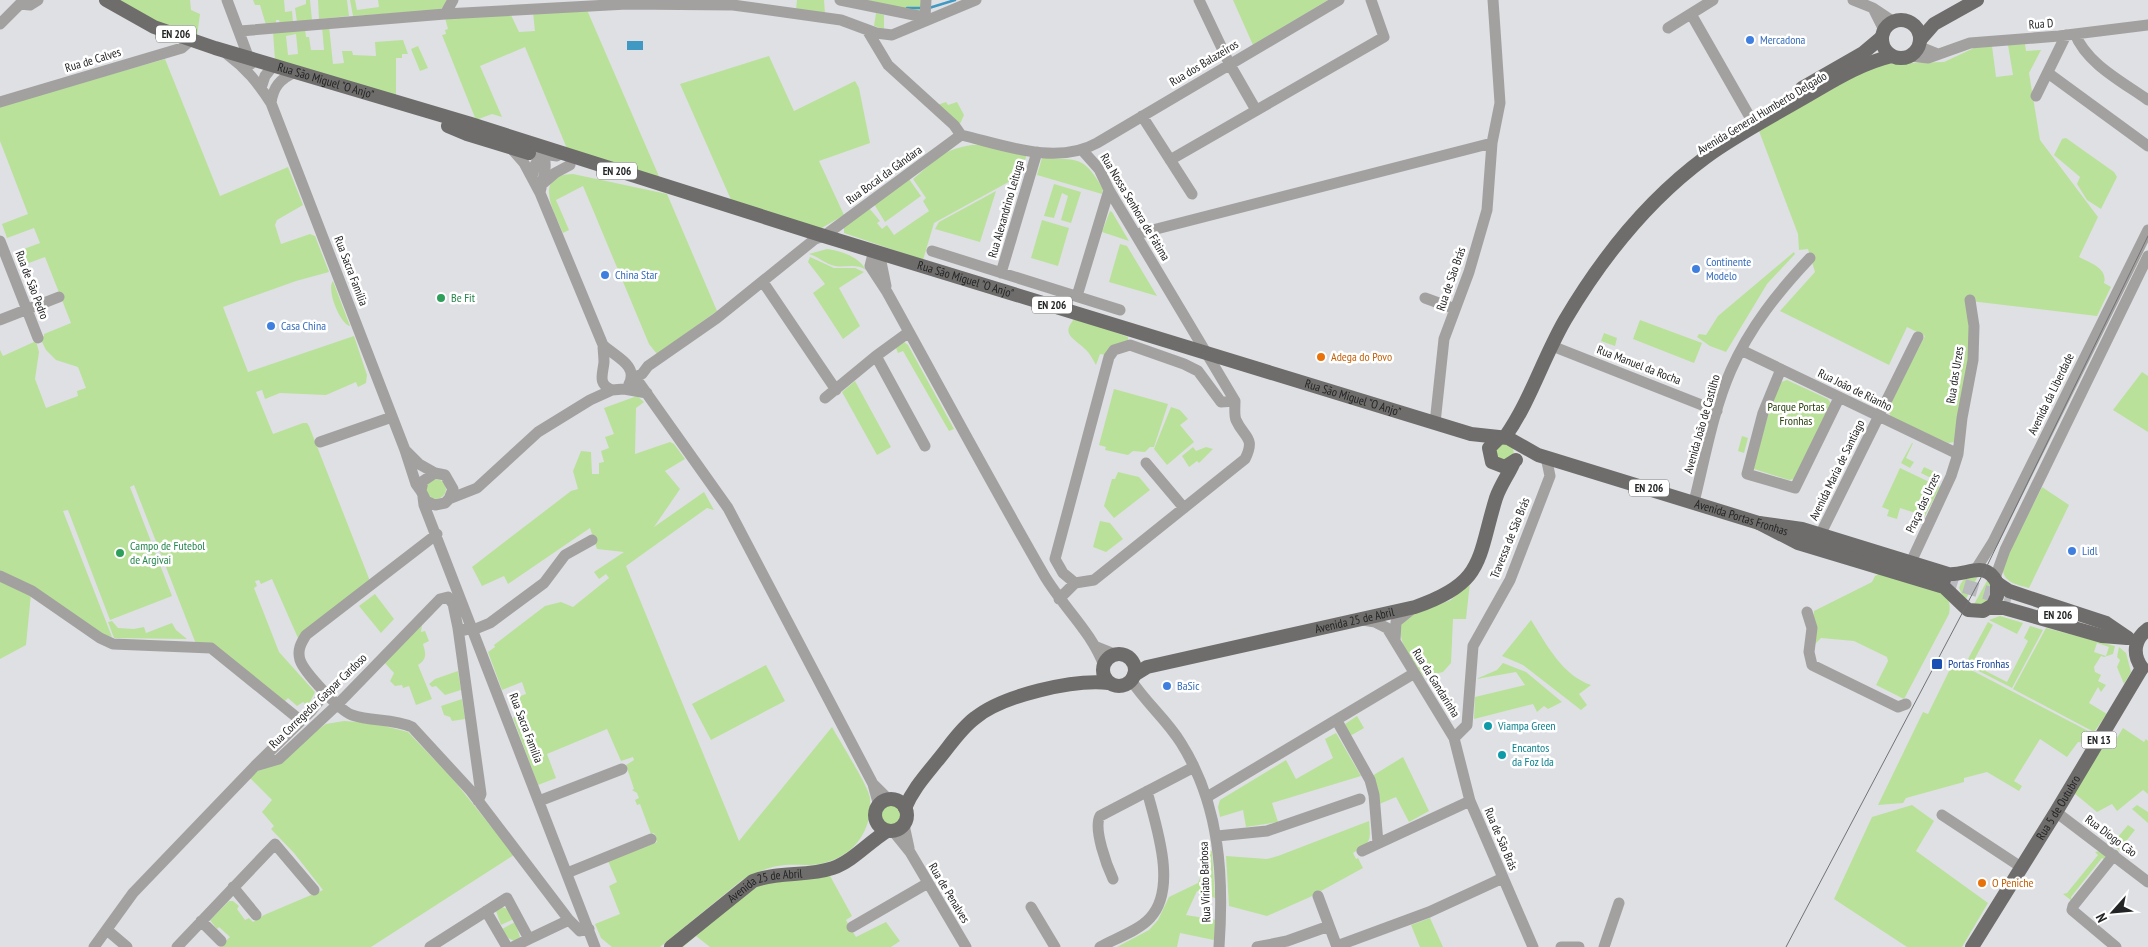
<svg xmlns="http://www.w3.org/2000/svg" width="2148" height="947" font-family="'PT Sans Narrow',sans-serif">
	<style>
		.green { fill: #bae19a; fill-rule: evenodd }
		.water { fill: #4099c2 }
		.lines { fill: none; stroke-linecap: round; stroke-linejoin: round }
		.stream { stroke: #4099c2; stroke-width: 2.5 }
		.major-tunnel { stroke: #b9babe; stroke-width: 14; stroke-dasharray: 14 7; stroke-linecap: butt }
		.minor { stroke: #a3a1a0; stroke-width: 11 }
		.major { stroke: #6f6d6b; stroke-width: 14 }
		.tram { stroke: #717274; stroke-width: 1 }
		.shop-dot { fill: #3f7fe0; stroke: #fff; stroke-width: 2 }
		.leisure-dot { fill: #2e9e5b; stroke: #fff; stroke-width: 2 }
		.food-dot { fill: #e8710a; stroke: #fff; stroke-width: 2 }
		.transit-dot { fill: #1a4fb4; stroke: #fff; stroke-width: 2 }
		.culture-dot { fill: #0f9aa8; stroke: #fff; stroke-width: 2 }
		.labels { text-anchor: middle; stroke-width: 5; stroke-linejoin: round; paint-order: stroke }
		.shield { fill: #fff; stroke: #656666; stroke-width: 1 }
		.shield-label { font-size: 11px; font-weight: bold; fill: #232425 }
		.street-label { font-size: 12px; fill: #232425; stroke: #fff }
		.shop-label { font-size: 12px; fill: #366cbe; stroke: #fff; text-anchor: start }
		.leisure-label { font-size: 12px; fill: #27864d; stroke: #fff; text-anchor: start }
		.food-label { font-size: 12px; fill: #c56008; stroke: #fff; text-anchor: start }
		.park-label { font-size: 12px; fill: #273f0d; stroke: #fff }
		.transit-label { font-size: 12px; fill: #164399; stroke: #fff; text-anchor: start }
		.culture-label { font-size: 12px; fill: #0d838f; stroke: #fff; text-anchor: start }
	</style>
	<rect width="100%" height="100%" fill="#dee0e4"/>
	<path class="green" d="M115,0h75l1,10 9,4 -3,22 -35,-11z
		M253,0h31l1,12 7,-1 1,11 -13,2 -1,-4h-3v4l-10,1 -6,-20h-5z
		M306,0h4l2,20 -15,2 -2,-14 11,-4z
		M318,0h29l2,16 -30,3z
		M350,0h5l2,10 22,-3 -1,-7h71l-9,10 -87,6z
		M797,0h27l1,14 -29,-4z
		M865,0h56l1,10 -11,1z
		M1233,0h95l-75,45z
		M587,10l74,171 -93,-30 -43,-104 -45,19 22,51 -10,-3 -16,6 -34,-85 4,-1 -1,-4 3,-1 -3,-11 66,-3 8,17 16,-1 -2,-18z
		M876,13l8,2v14l-10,-3z
		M322,26h7l4,38 11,-1 -2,-12h10l1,4 23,1 -1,-14 28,-2 5,14h-6v4h-6v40l-121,-38 -2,-28 32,-3 1,8h3l2,13h13zM296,34l2,20 -10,1 -2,-19z
		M2025,44l1,7 15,-1 -12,23 11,67 58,77 -19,40c11,6 29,11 25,26l7,4 -14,29 -127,-15 3,51 -18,90 -7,1 -57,-26 -4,-9 38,-72 -18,-9 -18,38 -109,-54 35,-39 -7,-23 -9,1 -1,-16 -39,-103 117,-67 68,-2 30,-14 18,-2 4,31 17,-2 -5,-30z
		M418,46l10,22 -8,3 -9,-22z
		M769,56l25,55 61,-30 4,7 11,55 -51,18 25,54 -24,14 -88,-27 -52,-118z
		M165,59l55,137 68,-29 15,38 -26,15 -2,5 6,19 29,-10 5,2 14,36 -33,9 -73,26 25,65 106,-36 13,39 -1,8 -8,4 -2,-5 -30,13 -46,-2 -15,6 -3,-9 -6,2 17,42 30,-11h4l2,3 61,155 -72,57 -26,-59 -11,5 -2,-4 -4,1 2,5 -3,2 25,64 36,40 -7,14 -5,-4 -6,4 -9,-8 -5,5 -87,-59 -62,-159 -4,2 42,109 -62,24 -42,-110 -5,1 49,126 -9,-2 -103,-63v-222l3,6 33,-15 3,11 -4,27 11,29 32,-12 -1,-5 9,-3 -8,-21 -22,-7 -10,-10 -6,-12 4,-2v-2l27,-11 -26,-66 -27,10 -5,-14 27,-10 -6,-15 -27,10 -5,-14 26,-10 -28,-73v-35z
		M946,102l2,3 9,-3 7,13 -4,9 -23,-19z
		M2066,138l48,34 3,5 -16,32 -14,-9 -10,-16 3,-7 -26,-22 8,-16z
		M972,145h15l40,8 -6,22 -87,48 -11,37 -79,-27v-6l25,-19 11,13 -3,2 5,6 5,-4 7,10 35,-24 -6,-10 3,-3 -13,-19c23,-18 26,-29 59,-34z
		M1042,158c37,2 41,-3 61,31l-1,5 -65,-19z
		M573,174l94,20 50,117 -60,43 -8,-10 -66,-158 -27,14 13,30 -6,3c-9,-21 -31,-58 10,-59z
		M909,179l12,17 -36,26 -11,-18z
		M1054,184l27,8 -10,31 -10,-3 7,-24 -6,-3 -8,25 -10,-2z
		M996,191l-16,51 -45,-13 4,-7z
		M1110,211l2,1 17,29 -27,-9z
		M1042,220l27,8 -11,38 -27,-8z
		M1120,244l7,2 30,50 -48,-14z
		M827,249c15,2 32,8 39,21 -10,-7 -20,-2 -31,-4 -10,-2 -16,-9 -26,-12z
		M1794,252l1,2 -28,30 -41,68 -16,-6 -13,-9 2,-3 7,1 12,-19z
		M810,257l24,11h21l9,4 -25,16 21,38 -17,13 -30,-46 12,-9 -17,-22z
		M333,281l17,45c-10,-2 -24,-37 -17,-45z
		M1075,318l53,19v4l-22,14 -6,-1 -4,11c-3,-5 -6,-12 -11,-16 -11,-11 -25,-14 -10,-31z
		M1640,320l62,23 -8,20 -61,-24z
		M1604,333l13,5 -2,8 -14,-5z
		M904,342l4,3 46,84 -5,2 -46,-80 -5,2 -2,-5z
		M2142,372l6,4v56l-35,-22z
		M1787,380l41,19 3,5 -37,75 -5,1 -35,-11v-3l16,-58 11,-26z
		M855,381l36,66 -14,8 -35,-63z
		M1114,389l54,15 -14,43h-4l-5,5 -12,-1 -5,4 -23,-5 1,-3 -7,-2z
		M637,396l7,6 -8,6 -1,46 35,-12 4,2 11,15 -20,12 15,18 -26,38 50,-35 10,18 -7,-2 -81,58 113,275 93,-114c7,13 37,60 38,71 3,33 -17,60 -51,66 -11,2 -23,0 -34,1 -15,1 -30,8 -43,15l-82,67h-48l-11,-9 -6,-14 25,-10 -11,-28 8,-4 -9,-21 49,-19 -3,-9 -3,1 -11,-30 -3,1 -2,-5 4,-2 -2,-5 -5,-3 2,-1 -8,-24 8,-5 -1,-3 -12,4 -14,-32 -60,25 9,24 -18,7 -25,-67 5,-3 -4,-11 1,-6 11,-4 -4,-12 -20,8 -14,-38 7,-5 -1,-2 51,-39 16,-4 12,5 36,-29 -3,-4 -7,5 -5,-7 30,-20 -27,-3 -7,-21 -82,56 -4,-8 -22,10 -10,-19 99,-76 7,-2 -5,-18 8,-20 10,1 1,22h7v-11l5,-1 -3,-11 8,-3 -4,-11 9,-3 -10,-26z
		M1171,407l9,3 8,9 -8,6 14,17 -27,23 -13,-16z
		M1742,436l6,2 -4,15 -6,-2z
		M1501,442l12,5 1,10 -15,5 -6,-13z
		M1912,443h1l-7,15 8,4 -4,6 -9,-5z
		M1193,447l3,4 10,-4 7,2 -14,14 -2,-2 -8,6 -7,-11z
		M1924,467l13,6 -4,6 -12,-6z
		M1900,468l40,19 -15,29 -25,-8 -3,11 -10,-3 2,-6 -7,-3z
		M1118,472l21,5 11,13 -36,28 -10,-12 8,-27h3z
		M426 489a10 10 0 1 1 20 0a10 10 0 1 1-20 0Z
		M2042,487l27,18 -40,83c-14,-4 -25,-5 -27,-21z
		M1100,521l10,2 13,16 -17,13 -13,-5z
		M1881,573l60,19c8,5 10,13 8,22l-45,85 -28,-14 12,-24 -1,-4 -33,-16 -33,-3 -11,11 4,-38 58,-29 3,-6z
		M1979,574l-14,27 -6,-13c4,-11 9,-12 20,-14z
		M1988,579l5,14 -8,12 -12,1z
		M0,580l31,14 -5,51 -26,14z
		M1470,582l-4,37h-13l-2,44 -8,9 -19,5c-12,-17 -27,-33 -23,-55l6,-5 44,-17z
		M375,594l19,25 -13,14 -22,-27z
		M2000,616l23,7 -6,11 -28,-14z
		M1531,620c16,25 31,55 60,65l-12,9 8,11 -6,5 -58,-45 -21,-9z
		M112,621l6,7 16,1 10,-2 2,6 26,-10 4,7 11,9 -73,-1 -6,-16z
		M1988,622l5,3 -20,37 -5,-3z
		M422,625l-1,7 4,-1 4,10 -6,3c3,10 4,15 -5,21l14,34 -16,6 -7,-19 -6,2 -1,-3 -7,1 -5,-5 4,-8 -10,-11z
		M2030,626l13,4 -31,58 -45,-23 1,-3 39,20 21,-41 -4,-3z
		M2046,628l69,18 -2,8 -9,3 -3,-1 -7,11 1,5 6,3 -3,6 8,4 -5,7 -3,-5 -9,16 18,11 -13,18 -81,-43zM2097,643l12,4 -3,9 -12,-4z
		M2119,647l7,6 5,19 -7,12 -7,-17 3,-7 -3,-3z
		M1954,661l140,73 -6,9 -10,-1 -11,15 -27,-18 -26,42 8,5 -3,5 -32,-19 -23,6v4l-58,16 -3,5 -25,2 45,-93 5,2z
		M1503,663l23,9 36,30 -14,7 -4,-3 -7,6 -4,-8 -59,15 1,-22 50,-12 -9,-13 -40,7 21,-9z
		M766,665l19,36 -74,39 -19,-36z
		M458,671l3,19 -16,5 -9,-9 -4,1 -3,-3 6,-5z
		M462,699l3,20 -13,2 -2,-4 -6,-2 -3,-9z
		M1357,716l7,12 -14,8 -5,-12z
		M344,721l29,2 35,9 44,46 62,77 -143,92h-152l11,-10 -11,-10 -2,2 -7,-9 19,-19h4l6,5 -2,3 8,11 4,-2 4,4 11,-7 59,-25 -29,-37 -23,-24 3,-3 -12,-14 10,-12 -23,-23 77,-53z
		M2123,728l21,14 2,-3 2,2v53l-5,-4 -26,21 -5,-7 -15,8 -23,-19 31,-51 7,4z
		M1336,733l25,43 -89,27 6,19 -32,5 -3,-17 -23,7 -2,-10 2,-7 66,-40 10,19 37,-21 -8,-19z
		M1403,757l26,54 -20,11 -13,-25 -19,8 -5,-29z
		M880 815a11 11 0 1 1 22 0a11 11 0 1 1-22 0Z
		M1912,805l22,16 -18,30 72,52 -26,44h-55l-73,-48 38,-82z
		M2137,805l11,7v11l-16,-14z
		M1369,821c2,20 2,22 -16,32l3,6 2,-1 5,10 -53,29 -43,19 -38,-10 -3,-50 41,3 11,-3z
		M2128,825l7,5 -16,20 -7,-6z
		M1212,851l3,47 -18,-7 -11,24 30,5 -2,20 -34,-7 -3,14h-60l32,-17 9,-10 11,-23 29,-14 10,-26 -1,-4z
		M2100,851l6,4 -1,5 -3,-2 -31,39 1,4 -9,-7 4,-1 31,-38 -3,-3z
		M829,874l23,42 -6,4 10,17 30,-15 14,19 -9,6h-181l-14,-11 -13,11h-5l76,-59 15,-6z
		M502,907l6,2 6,10 -13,6 -5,-14z
		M1430,918l13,29h-23l-9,-22z
		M515,922l5,15 -6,4 -6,-3 -6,-9z"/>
	<path class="water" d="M627,41h16v9h-16z"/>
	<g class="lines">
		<path class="stream" d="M907,8h14
			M929,8l26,-8"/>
		<path class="major-tunnel" d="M1944,580l67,20"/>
		<path class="minor" d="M227,0l24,64
			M840,0l89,18
			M1199,0l30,63 27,47
			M1853,0l20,8 21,14
			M1874,10l10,20
			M445,14l8,-14
			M1691,14l60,105
			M925,17l1,-17
			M0,24l20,-20 10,1 8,-5
			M1668,28l45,-28
			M867,30l21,35 66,60 7,10c43,10 95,31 136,8l242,-143
			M240,31l205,-17 182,-10 106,1 108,15 35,13 16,2 84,-35
			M2075,34c12,30 48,48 73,66
			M1918,46l20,8
			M227,54c19,14 31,29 44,49l134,347 11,34 5,7
			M1910,56l18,2 42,-15 89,-7 89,-11
			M2048,73l100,73
			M261,88l4,-12 8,-10
			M2036,96l30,-61
			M0,102l182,-54 9,-8
			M271,103c2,-16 9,-24 24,-31
			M1142,116l50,78
			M510,147l14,16 16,30 63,152c0,5 1,11 1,17 -1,12 -7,22 8,28
			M1170,160l214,-123 -13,-37
			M532,177l3,-12 7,-11 15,2
			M541,185l14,-12 15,-8
			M540,193c2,-12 10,-31 1,-41
			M1137,234l355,-91
			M0,241l38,97
			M932,251l188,59
			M877,252l-5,6 -2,8 17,26c52,94 103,189 157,283 18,31 48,57 60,91
			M879,252l7,34
			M1001,273l36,-121
			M763,282l73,108
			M1077,296l32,-106
			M1425,298l30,11
			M0,320l59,-23
			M909,332l-33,24 49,90
			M603,345c11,11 36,20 26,39
			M1552,346l165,65
			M1741,350l217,104
			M1781,369l-18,44 -16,61 48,14 44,-90
			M632,378l10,-4 6,-8 69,-48 98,-79 9,-3 137,-101
			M632,380l8,4 88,124 145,276 6,22
			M825,398l51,-42
			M1435,423l9,-84 25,-67 18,-62 5,-67 8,-40 -7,-103
			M320,442l72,-25
			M405,450l14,14 16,9
			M1146,463l38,45
			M423,497l1,8 171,442
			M449,499l4,-10 -8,-14 -10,-2 -12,8 -2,10 5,10 9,4 10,-2 4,-4 28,-11 61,-56 52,-32 22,-10 12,-1 23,4
			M1694,502c11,-44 19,-91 37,-132 19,-43 47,-78 79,-112
			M437,534l-131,101c-5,8 -9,15 -6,25 4,12 40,51 52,55 20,7 40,3 60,12l58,63 99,130 11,11 9,-2
			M1820,535l98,-198
			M1911,562l40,-86 7,-22 4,-36 11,-58 1,-34 -4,-26
			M1976,569l17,-27 155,-312
			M0,576l32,15 68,47 13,6 98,4 89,72
			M1995,578l10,-28 143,-294
			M1075,583l-12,-10 -8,-14 54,-202 5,-7 16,-5 54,19 14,7 23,31 14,-1
			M1059,599l16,-16 19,-3 151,-121c11,-22 -1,-21 -9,-39 -2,-5 -1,-14 -1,-19l-126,-211 -10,-21 -16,-18
			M1807,612l5,16 -3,24 3,13 86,42 8,-3
			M1363,620l12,2 12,6 67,110 16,63 63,146
			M458,628l23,166 -3,7
			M473,630l17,-7 54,-40 21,-28 27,-15
			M1395,640l1,-18 16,-13
			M1097,647l20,8
			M1131,680c15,23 36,40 50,63 39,62 43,133 38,204
			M1337,721l33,59 4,15 4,48
			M1454,738l13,-13 6,-79 37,-66 40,-104 -4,-19
			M255,766l56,-55 15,-19
			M874,785l15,15
			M1207,797l206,-123
			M539,801l83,-32
			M2056,812l92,70
			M1942,815l79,52
			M904,825l5,23
			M893,831l17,21 56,95
			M1217,836l50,-5 93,-32
			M1362,851l108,-50
			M2114,855l-41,51 -1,4 44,37
			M567,873l84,-34
			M1113,879c-6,-13 -20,-50 -13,-63l94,-49
			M233,887l23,28
			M1318,896l19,51
			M1031,907l24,40
			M486,911l21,36
			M201,921l20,20
			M852,927l76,-44
			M107,930l20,17
			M1337,946l92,-34 74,-34
			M94,947l39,-54 122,-127 24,-7 59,-55 102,-105 8,-2 5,7 5,24 7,2 7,-2
			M177,947l98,-103 39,46
			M430,947l77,-49 22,41 40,-19
			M513,947l16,-8
			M1100,947c16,-9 38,-16 50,-29 28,-30 6,-92 -3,-127
			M1257,947l30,-6 42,-15
			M1561,947h18
			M1604,947l15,-44"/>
		<g class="major">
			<path id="s1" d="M106,0l48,27 61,21 256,76 353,112 647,198 37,4 30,17 406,125"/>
			<circle cx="1901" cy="39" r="19"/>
			<path d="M1920,40l14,-16 43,-24"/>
			<path d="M1802,88l61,-35 19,-16"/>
			<path d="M448,126l19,8 62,19"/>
			<path d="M1505,437c25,-35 38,-79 60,-117 36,-61 84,-121 141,-163 30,-22 63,-39 94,-57 30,-17 58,-36 92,-44"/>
			<path d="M1499,438l-10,10 3,14 13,5 11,-7"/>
			<path d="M1759,523l43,6 146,45c19,2 37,-15 49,9v13l-4,9 -10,6 -15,-1 -24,-23 -146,-44z"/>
			<path d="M1997,583l12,8 97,32 22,15"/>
			<path d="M1989,608h15l98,28 25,2"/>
			<circle cx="1119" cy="670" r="16"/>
			<path d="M2142,668c-10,-14 -8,-29 6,-39"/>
			<path id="s2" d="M1134,675l13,-8 268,-60c70,-24 62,-47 81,-109 4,-12 12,-23 17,-34"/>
			<circle cx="891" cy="815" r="16"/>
			<path d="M905,808c8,-19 20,-32 32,-47 12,-14 23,-32 38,-43 28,-23 99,-39 134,-35"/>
			<path id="s3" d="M671,947l82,-66c26,-10 54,-4 80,-13 20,-7 36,-26 54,-37"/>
			<path id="s4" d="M1972,947l84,-135 86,-144"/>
		</g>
		<path class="tram" d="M1786,947l199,-377 163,-334"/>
	</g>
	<g class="shop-dot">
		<circle cx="1750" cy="40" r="5"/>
		<circle cx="1696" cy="269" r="5"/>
		<circle cx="605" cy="275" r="5"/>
		<circle cx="271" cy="326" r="5"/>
		<circle cx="2072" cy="551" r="5"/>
		<circle cx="1167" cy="686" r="5"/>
	</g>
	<g class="leisure-dot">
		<circle cx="441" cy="298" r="5"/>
		<circle cx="120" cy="553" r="5"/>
	</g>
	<g class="food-dot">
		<circle cx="1321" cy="357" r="5"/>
		<circle cx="1982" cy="883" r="5"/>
	</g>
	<rect class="transit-dot" x="1931" y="658" width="12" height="12" rx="2.5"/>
	<g class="culture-dot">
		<circle cx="1488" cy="726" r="5"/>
		<circle cx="1502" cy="755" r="5"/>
	</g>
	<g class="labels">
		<g class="shield">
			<rect x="156" y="25.5" width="40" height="17" rx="4"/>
			<rect x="597" y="162.5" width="40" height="17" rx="4"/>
			<rect x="1032" y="296.5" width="40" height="17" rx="4"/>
			<rect x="1629" y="479.5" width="40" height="17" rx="4"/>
			<rect x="2038" y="606.5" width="40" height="17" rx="4"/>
			<rect x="2081.5" y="731.5" width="35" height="17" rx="4"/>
		</g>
		<g class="shield-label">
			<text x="176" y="38">EN 206</text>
			<text x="617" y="175">EN 206</text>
			<text x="1052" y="309">EN 206</text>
			<text x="1649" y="492">EN 206</text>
			<text x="2058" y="619">EN 206</text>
			<text x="2099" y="744">EN 13</text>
		</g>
		<g class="street-label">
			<text transform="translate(2041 24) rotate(-4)" y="4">Rua D</text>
			<text transform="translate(93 60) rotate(-17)" y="4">Rua de Calves</text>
			<text transform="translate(1204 63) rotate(-31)" y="4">Rua dos Balazeiros</text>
			<text dy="4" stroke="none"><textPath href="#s1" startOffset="235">Rua São Miguel "O Anjo"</textPath></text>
			<text transform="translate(1762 113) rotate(-31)" y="4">Avenida General Humberto Delgado</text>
			<text transform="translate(884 175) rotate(-36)" y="4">Rua Bocal da Gândara</text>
			<text transform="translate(1135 207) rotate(59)" y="4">Rua Nossa Senhora de Fátima</text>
			<text transform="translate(1006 209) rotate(-74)" y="4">Rua Alexandrino Leituga</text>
			<text transform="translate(351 271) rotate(69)" y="4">Rua Sacra Família</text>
			<text dy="4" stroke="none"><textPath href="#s1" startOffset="905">Rua São Miguel "O Anjo"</textPath></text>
			<text transform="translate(1451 279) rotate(-71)" y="4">Rua de São Brás</text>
			<text transform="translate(32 285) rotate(69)" y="4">Rua de São Pedro</text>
			<text transform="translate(1639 365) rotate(21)" y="4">Rua Manuel da Rocha</text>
			<text transform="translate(1955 375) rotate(-81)" y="4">Rua das Urzes</text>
			<text transform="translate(1855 390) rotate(26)" y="4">Rua João de Rianho</text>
			<text transform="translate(2051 394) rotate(-64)" y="4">Avenida da Liberdade</text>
			<text dy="4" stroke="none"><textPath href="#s1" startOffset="1310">Rua São Miguel "O Anjo"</textPath></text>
			<text transform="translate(1702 424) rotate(-74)" y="4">Avenida João de Castilho</text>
			<text transform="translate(1837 470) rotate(-64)" y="4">Avenida Maria de Santiago</text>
			<text transform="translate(1923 503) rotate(-65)" y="4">Praça das Urzes</text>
			<text dy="4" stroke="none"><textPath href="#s1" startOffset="1718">Avenida Portas Fronhas</textPath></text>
			<text transform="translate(1510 538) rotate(-68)" y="4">Travessa de São Brás</text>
			<text dy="4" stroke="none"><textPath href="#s2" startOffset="228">Avenida 25 de Abril</textPath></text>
			<text transform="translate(1436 683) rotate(58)" y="4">Rua da Gandarinha</text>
			<text transform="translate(318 701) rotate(-44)" y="4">Rua Corregedor Gaspar Cardoso</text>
			<text transform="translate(526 728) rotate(69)" y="4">Rua Sacra Família</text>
			<text dy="4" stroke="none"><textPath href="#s4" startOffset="164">Rua 5 de Outubro</textPath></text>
			<text transform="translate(2111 836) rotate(37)" y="4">Rua Diogo Cão</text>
			<text transform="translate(1501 839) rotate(67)" y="4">Rua de São Brás</text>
			<text transform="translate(1205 882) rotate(-92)" y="4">Rua Viriato Barbosa</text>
			<text dy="4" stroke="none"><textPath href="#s3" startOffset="115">Avenida 25 de Abril</textPath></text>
			<text transform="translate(949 893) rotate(59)" y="4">Rua de Penalves</text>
		</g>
		<g class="shop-label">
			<text x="1760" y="44">Mercadona</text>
			<text x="1706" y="266">Continente<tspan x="1706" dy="14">Modelo</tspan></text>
			<text x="615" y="279">China Star</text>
			<text x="281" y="330">Casa China</text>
			<text x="2082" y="555">Lidl</text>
			<text x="1177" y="690">BaSic</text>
		</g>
		<g class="leisure-label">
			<text x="451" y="302">Be Fit</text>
			<text x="130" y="550">Campo de Futebol<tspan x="130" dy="14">de Argivai</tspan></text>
		</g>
		<g class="food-label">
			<text x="1331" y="361">Adega do Povo</text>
			<text x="1992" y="887">O Peniche</text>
		</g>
		<g class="park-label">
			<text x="1796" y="411">Parque Portas<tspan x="1796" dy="14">Fronhas</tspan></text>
		</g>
		<g class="transit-label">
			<text x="1948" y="668">Portas Fronhas</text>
		</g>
		<g class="culture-label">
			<text x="1498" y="730">Viampa Green</text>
			<text x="1512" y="752">Encantos<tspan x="1512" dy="14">da Foz lda</tspan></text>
		</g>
	</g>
	<g transform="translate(2113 912) rotate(243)" stroke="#ffffff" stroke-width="4" paint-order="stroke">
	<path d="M0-4L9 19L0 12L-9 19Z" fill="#232425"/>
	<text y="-8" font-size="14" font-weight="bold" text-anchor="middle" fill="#232425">N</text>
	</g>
</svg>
